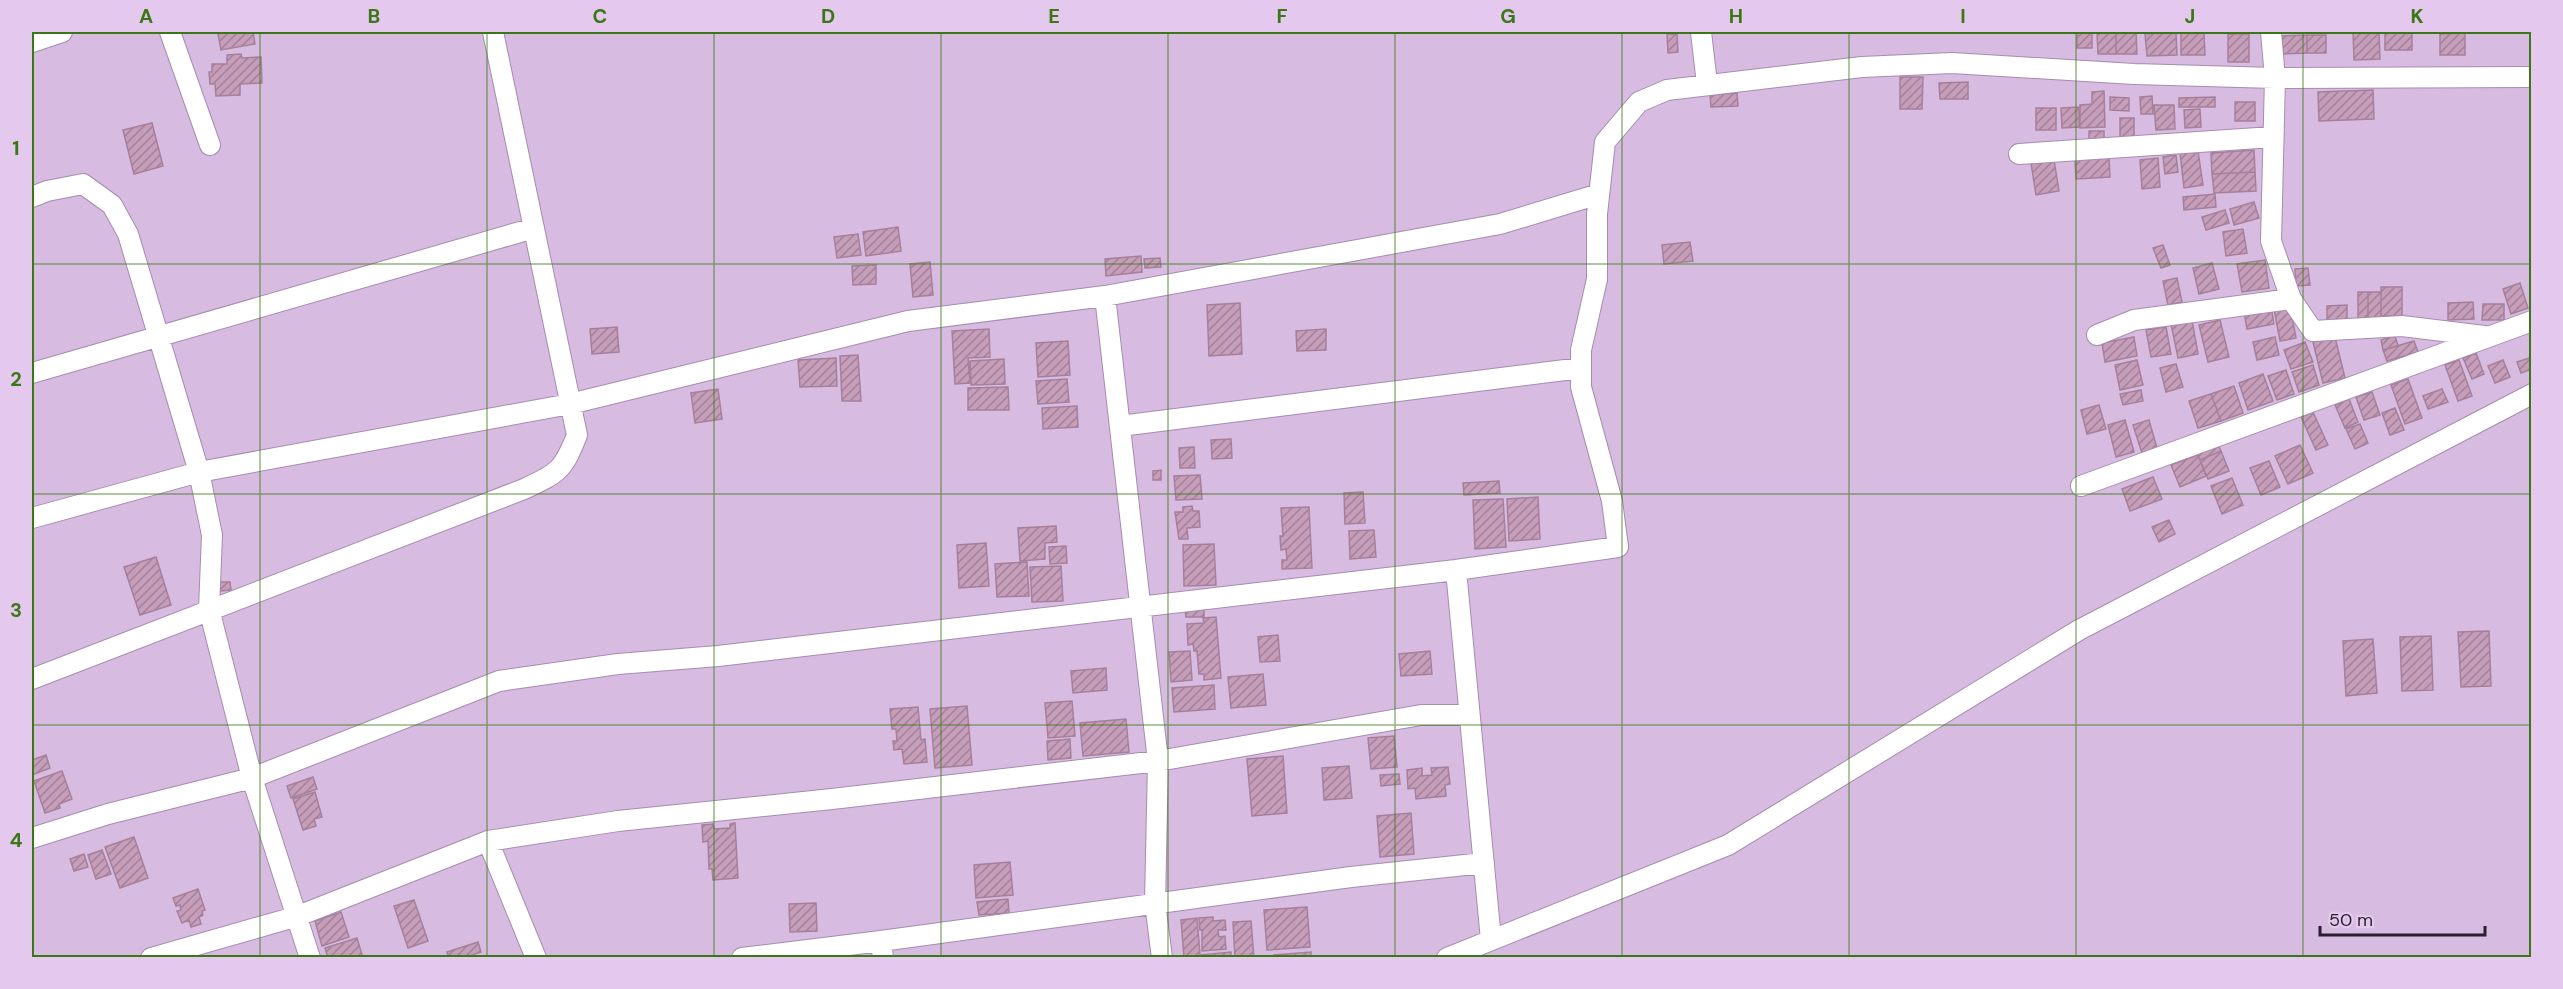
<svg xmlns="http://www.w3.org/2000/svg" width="2563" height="989" font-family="'DM Sans',sans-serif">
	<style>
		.building { fill: url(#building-hatch); stroke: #a6809b; stroke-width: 1.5 }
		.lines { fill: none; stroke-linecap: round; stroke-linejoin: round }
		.street-casing { stroke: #a68cb0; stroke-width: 22 }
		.street { stroke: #fff; stroke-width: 20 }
		.grid { fill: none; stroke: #397814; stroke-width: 1.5; stroke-opacity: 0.55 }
		.neatline { fill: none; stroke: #397814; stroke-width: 2 }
		.grid-label { font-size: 20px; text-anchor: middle; font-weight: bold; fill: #397814 }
	</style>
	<defs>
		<pattern id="building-hatch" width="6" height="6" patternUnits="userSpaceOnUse" patternTransform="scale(1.5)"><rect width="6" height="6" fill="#c69eba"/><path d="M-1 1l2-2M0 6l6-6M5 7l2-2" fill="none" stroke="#a18098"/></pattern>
	</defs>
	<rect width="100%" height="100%" fill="#d7bbe1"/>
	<path class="building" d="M231,32h22l2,12 -34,6 -3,-16z
		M2077,32h15v16h-15z
		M2097,32h19v22h-18z
		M2116,32h20l1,22h-21z
		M2176,32l1,23 -30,1 -2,-22z
		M2353,32h26l1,27 -26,1z
		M2385,32h27v18h-27z
		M2181,33h23l1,22h-24z
		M2465,33v22h-25v-21z
		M1667,34h10l1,18 -10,1z
		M2228,34h21v28h-21z
		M2307,35h19v18h-19z
		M2307,35v18l-25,1v-18z
		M241,54l1,4 19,-1 1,26 -22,1v11l-24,1 -1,-12h-5l-1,-12h3v-8h15v-9z
		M1900,77h23l-1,32h-22z
		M1968,82v17h-28l-1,-16z
		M2373,90l1,29 -55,2 -1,-29z
		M2104,91l1,36 -25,1v-23l12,-1v-12z
		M1737,93l1,13 -27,1 -1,-12z
		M2152,96l1,18h-12l-1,-17z
		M2110,97l19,1v13l-19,-1z
		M2215,97v10h-36v-9z
		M2235,102h20v19h-20z
		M2154,105h20l1,24 -19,1z
		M2079,107v20l-17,1 -1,-20z
		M2036,108h20v22h-20z
		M2200,109l1,18 -16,1 -1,-18z
		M2120,118h14v23h-14z
		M152,123l11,43 -29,8 -11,-44z
		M2089,131h15v10l-15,1z
		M2254,150l1,22 -43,2 -1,-21z
		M2198,151l5,34 -19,3 -4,-35z
		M2176,155l2,17 -13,2 -2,-17z
		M2109,157l1,20 -34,2 -1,-20z
		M2158,158l2,29 -18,2 -2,-29z
		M2054,160l5,31 -23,4 -5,-32z
		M2255,172l1,19 -42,2 -2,-19z
		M2215,194l1,13 -32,3 -1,-13z
		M2254,202l5,16 -25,7 -4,-16z
		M2225,210l4,13 -23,7 -4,-13z
		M898,227l3,24 -35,5 -3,-24z
		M2243,229l4,24 -21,3 -3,-24z
		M858,234l3,21 -24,3 -3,-21z
		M1690,242l3,19 -29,3 -2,-19z
		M2163,245l7,20 -9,3 -8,-20z
		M1141,256l1,16 -36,4 -1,-17z
		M1160,258l1,9 -16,1 -1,-9z
		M2265,260l4,28 -27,4 -5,-28z
		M930,262l3,33 -20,2 -3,-33z
		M2212,263l7,26 -20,5 -6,-26z
		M876,265v19l-23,1 -1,-19z
		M2308,268l2,17 -14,1 -1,-17z
		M2177,278l5,24 -14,3 -5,-24z
		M2520,283l8,25 -17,6 -8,-25z
		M2381,287h21v29h-21z
		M2358,292h10v29l-10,1z
		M2368,292h13v29h-13z
		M2473,302l1,17 -26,1v-17z
		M1240,303l2,51 -33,2 -2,-51z
		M2483,304h21v16h-22z
		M2347,305v18h-20v-17z
		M2290,306l6,32 -16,3 -6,-32z
		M2271,307l3,17 -27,5 -3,-17z
		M2192,320l6,34 -20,4 -7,-34z
		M2220,320l9,37 -21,5 -9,-37z
		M617,327l2,25 -27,2 -2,-25z
		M2166,327l5,27 -20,3 -5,-27z
		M989,329l1,28 -22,1 2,25 -15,1 -3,-53z
		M1326,329v21l-29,1 -1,-20z
		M2395,336l3,10 -15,4 -2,-10z
		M2134,337l3,19 -32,6 -3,-19z
		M2275,337l4,18 -22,5 -4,-18z
		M2335,337l10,41 -22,5 -10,-41z
		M1068,341l2,34 -32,2 -2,-34z
		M2414,341l4,11 -31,9 -4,-11z
		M2305,342l8,20 -22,7 -7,-19z
		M2476,353l8,21 -12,5 -9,-21z
		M858,355l3,46h-19l-2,-45z
		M2532,357v12l-11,4 -4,-11z
		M836,358l1,28 -37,1 -2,-27z
		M1004,359l1,25 -34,1 -1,-24z
		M2137,360l6,25 -23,5 -5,-25z
		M2459,360l13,36 -14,5 -13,-36z
		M2503,360l7,17 -15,6 -7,-17z
		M2176,364l7,23 -17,5 -6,-24z
		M2313,365l6,20 -20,7 -7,-20z
		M2286,370l8,24 -17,6 -9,-24z
		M2263,374l10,27 -25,9 -9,-27z
		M1067,379l2,23 -31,2 -2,-23z
		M2408,379l14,39 -17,6 -14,-39z
		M2234,386l9,27 -22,8 -10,-27z
		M1008,387l1,23h-41v-22z
		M718,389l4,30 -27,4 -4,-30z
		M2442,389l6,13 -20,7 -5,-13z
		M2141,390l2,11 -20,4 -3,-11z
		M2372,392l8,23 -16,5 -8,-23z
		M2211,394l10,27 -23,7 -9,-27z
		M2349,399l9,23 -13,6 -10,-23z
		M2099,405l7,24 -19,5 -6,-24z
		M1077,406l1,21 -35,2 -1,-21z
		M2395,408l9,22 -14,5 -8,-22z
		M2313,412l15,33 -12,5 -15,-33z
		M2125,420l9,32 -18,5 -8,-32z
		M2149,420l8,28 -15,5 -9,-28z
		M2360,424l8,19 -13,6 -9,-20z
		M1231,439l1,19 -20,1 -1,-19z
		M2217,442l4,9 -21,9 -4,-10z
		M2300,445l13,28 -25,11 -13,-28z
		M1194,447l1,21h-15l-1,-20z
		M2221,451l8,20 -21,8 -8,-19z
		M2198,455l8,21 -26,11 -9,-22z
		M2269,461l11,26 -19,8 -11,-27z
		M1161,470v10h-8v-9z
		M1200,475l2,24 -26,1 -2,-24z
		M2153,477l9,22 -32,12 -8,-22z
		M2232,478l11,27 -21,9 -11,-28z
		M1499,481l1,12 -36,2 -1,-12z
		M1363,492l2,31 -20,1 -1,-31z
		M1538,497l2,42 -31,2 -2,-42z
		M1503,499l3,48 -31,2 -2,-49z
		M1192,506l1,5h6l1,16 -13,1 1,11h-9l-4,-27h8v-5z
		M1309,507l3,61 -30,1v-9h5l-1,-11 -5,1 -1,-14h3l-2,-28z
		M2169,520l6,14 -16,8 -7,-15z
		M1056,526l1,16 -12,1v16l-25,2 -2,-33z
		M1374,530l2,27 -26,2 -1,-28z
		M986,543l3,43 -30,2 -2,-43z
		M1214,544l2,41 -32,1 -1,-41z
		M1066,546l1,17 -17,1 -1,-17z
		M156,557l15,48 -31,10 -16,-48z
		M1027,562l2,34 -32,1 -2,-33z
		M1061,566l2,35 -31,1 -2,-35z
		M220,582h10l1,8 -11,1z
		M1204,608v9h-18l-1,-8z
		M1216,617l5,61 -17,2v-6h-5l-2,-23h-3l-1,-7 -5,1 -1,-21 17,-1 -1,-5z
		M2489,631l2,55 -30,1 -3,-55z
		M1278,635l2,26 -20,1 -2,-25z
		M2431,636l2,54 -31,1 -2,-54z
		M2373,639l4,54 -31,3 -3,-55z
		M1190,651l2,29 -21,2 -2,-30z
		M1430,651l2,23 -31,2 -2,-22z
		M1106,668l1,22 -34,3 -2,-22z
		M1263,674l3,31 -35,3 -3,-31z
		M1214,685l1,24 -41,3 -2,-24z
		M1072,701l3,35 -27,2 -3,-35z
		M967,706l5,59 -37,3 -5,-59z
		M918,707l3,33 4,-1 2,23 -23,2 -2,-15 -8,1 -1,-9h4l-1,-12h-4l-2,-20z
		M1126,719l3,33 -46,4 -3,-33z
		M1394,736l3,31 -26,2 -3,-31z
		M1070,739l1,19 -23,2 -1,-19z
		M46,755l4,13 -18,7v-15z
		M1283,756l4,57 -35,3 -5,-57z
		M1349,766l3,32 -28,2 -2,-32z
		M1448,767l2,17 -5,1 1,11 -30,3 -1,-11 -7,1 -1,-19 15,-2v8l10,-1 -1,-7z
		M62,771l10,28 -13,5 1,4 -15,5 -11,-32z
		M1399,774l1,10 -19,2 -1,-11z
		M313,777l4,12 -26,9 -4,-12z
		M315,792l7,25 -8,2 2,7 -13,4 -10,-31z
		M1411,813l3,41 -34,3 -3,-41z
		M735,823l3,55 -25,2 -1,-11h-3l-1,-28 -5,1 -1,-17 11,-1 1,5 16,-1v-4z
		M134,837l14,41 -28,10 -15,-41z
		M102,850l9,24 -15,5 -8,-24z
		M84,854l4,13 -14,4 -4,-12z
		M1010,862l3,33 -37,3 -2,-33z
		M198,889l7,21 -3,1 1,4 -4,2 2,7 -10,3 -2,-7 -7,3 -5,-12 4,-1 -1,-5 -4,1 -3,-8z
		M1008,899l1,14 -30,2 -2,-13z
		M414,900l14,41 -20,7 -14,-42z
		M816,903l1,28 -27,1 -1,-28z
		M1307,907l3,40 -43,3 -3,-40z
		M341,912l8,25 -27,9 -7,-25z
		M1213,917v4l12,-1 1,10h-8l1,7 6,-1 1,13 -24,2v-21h-2l-1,-12z
		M1197,918l3,37 31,-3v6h-47l-3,-38z
		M1251,921l3,37h-19l-2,-36z
		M357,938l6,20h-35l-3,-10z
		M478,942l3,10 -18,6h-14l-2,-6z
		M1311,952v6h-36l-1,-3z"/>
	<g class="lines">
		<g class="street-casing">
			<path id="street" d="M170,32l40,113
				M1701,32l6,52
				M2271,32l4,46 -4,163 20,58
				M32,42l30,-10
				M2019,154l254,-17
				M32,197l15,-6 36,-7 29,21 16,29 71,238 13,63 -3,74 43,169 58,180
				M1105,296l53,465 -3,142 7,55
				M2097,335l37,-15 157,-21 22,32 89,-5 82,10
				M32,373l502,-145
				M1120,426l461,-58
				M2081,486l451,-165
				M32,518l167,-46 371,-68 338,-83 197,-25 395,-72 99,-30
				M1456,570l35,370
				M32,679l492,-190c34,-16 39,-18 53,-54l-84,-403
				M32,838l76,-24 144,-36 247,-97 119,-17 100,-8 738,-86 162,-23 -6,-46 -31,-114v-37l16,-71v-65l8,-72 34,-40 28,-12 195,-23 90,-4 182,11 141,4 257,-1
				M488,841l48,117
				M151,958l147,-42 190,-75 130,-20 214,-22 326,-38 263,-46h48
				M742,958l139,-17
				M883,958l-2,-17 470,-64 133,-14
				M1447,958l281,-113 351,-215 453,-236"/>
		</g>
		<use href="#street" class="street"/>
	</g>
	<path class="grid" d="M260,32v926M487,32v926M714,32v926M941,32v926M1168,32v926M1395,32v926M1622,32v926M1849,32v926M2076,32v926M2303,32v926M32,264h2500M32,494h2500M32,725h2500"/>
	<rect width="2563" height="989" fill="none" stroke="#e4c8ee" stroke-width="66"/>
	<path d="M2320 926v9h165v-9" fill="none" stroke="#2a1f2e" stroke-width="3"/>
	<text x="2329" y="926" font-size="18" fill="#2a1f2e" stroke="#e4c8ee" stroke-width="4.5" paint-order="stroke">50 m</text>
	<rect x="33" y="33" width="2497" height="923" class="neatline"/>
	<g class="grid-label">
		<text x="146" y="23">A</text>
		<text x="374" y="23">B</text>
		<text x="600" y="23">C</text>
		<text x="828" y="23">D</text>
		<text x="1054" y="23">E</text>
		<text x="1282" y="23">F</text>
		<text x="1508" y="23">G</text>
		<text x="1736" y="23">H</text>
		<text x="1963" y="23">I</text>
		<text x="2190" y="23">J</text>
		<text x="2417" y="23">K</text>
		<text x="16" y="155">1</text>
		<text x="16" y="386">2</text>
		<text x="16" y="617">3</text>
		<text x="16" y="847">4</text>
	</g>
</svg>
